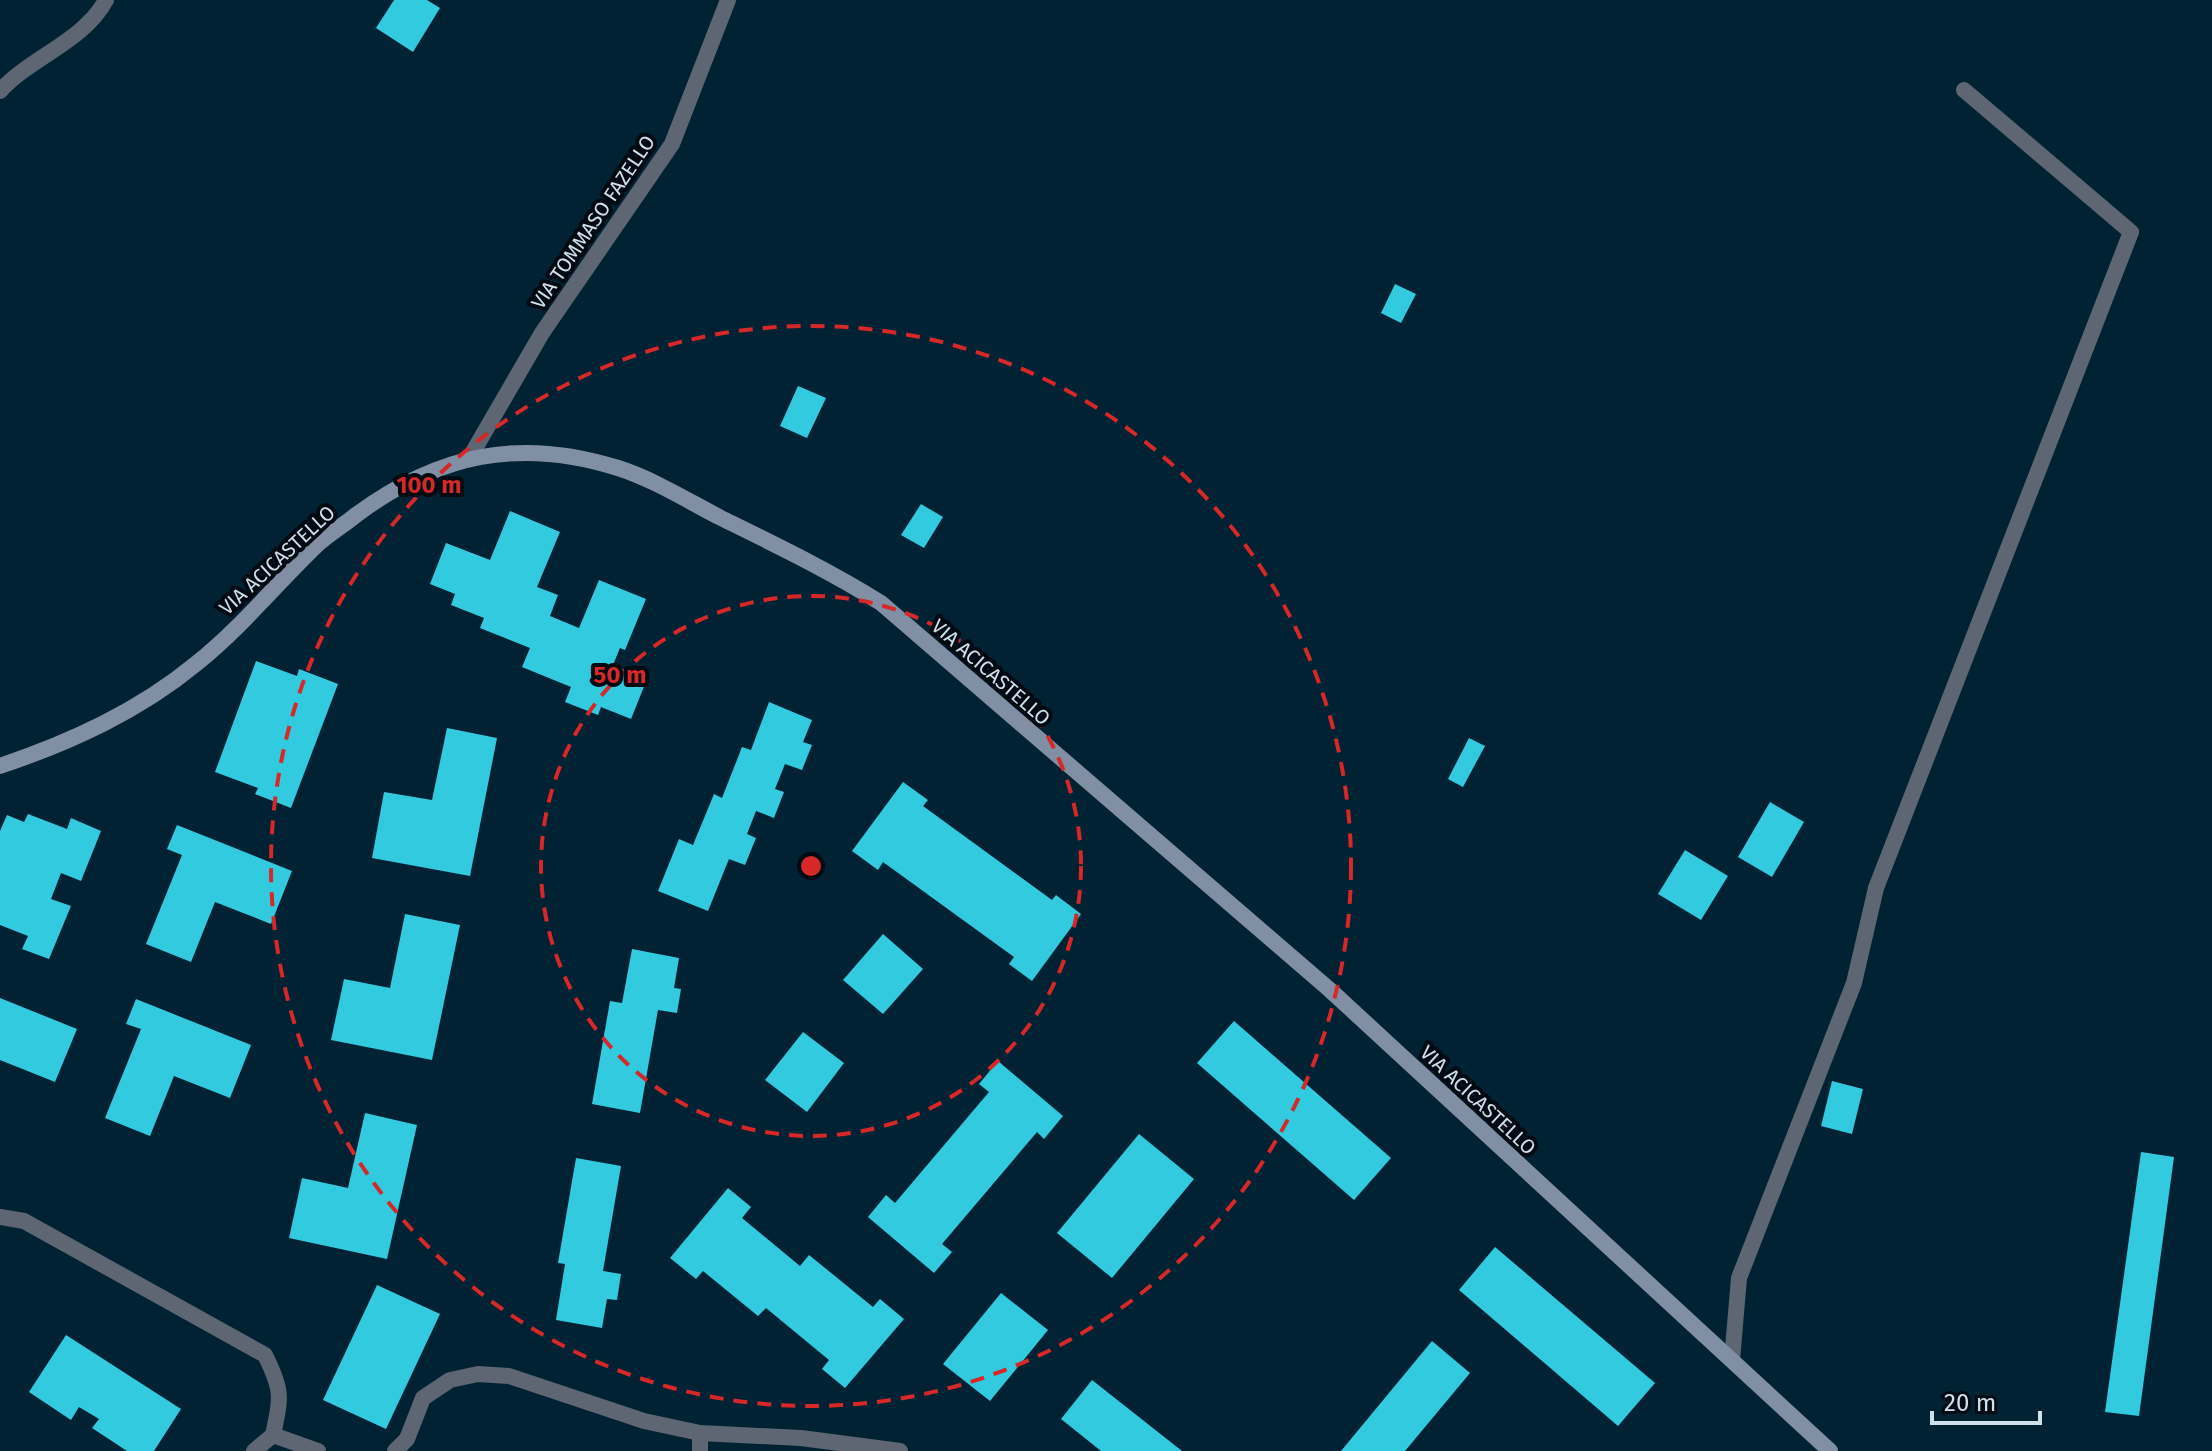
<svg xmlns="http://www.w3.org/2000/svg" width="2212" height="1451" font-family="'Fira Sans',sans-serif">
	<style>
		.building { fill: #32cade }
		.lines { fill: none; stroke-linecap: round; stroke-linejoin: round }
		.lane { stroke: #5d6672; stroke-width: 16 }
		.street { stroke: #5d6672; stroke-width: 16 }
		.secondary { stroke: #808fa3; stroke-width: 16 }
		.ring { fill: none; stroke: #d62828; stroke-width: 4; stroke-dasharray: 14 10 }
		.labels { text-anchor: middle; stroke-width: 8; stroke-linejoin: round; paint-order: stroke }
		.street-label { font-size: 20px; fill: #cee1eb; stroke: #010a11 }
		.centre { fill: #d62828; stroke: #010a11; stroke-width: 4 }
		.ring-label { font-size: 24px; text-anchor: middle; font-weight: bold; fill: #d62828; stroke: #010a11; stroke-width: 8; stroke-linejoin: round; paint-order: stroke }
	</style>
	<rect width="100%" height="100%" fill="#002232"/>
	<path class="building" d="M394,0h33l13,8 -27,44 -37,-24z
		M1395,284l21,10 -15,29 -20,-10z
		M798,386l28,12 -19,40 -27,-12z
		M921,504l22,13 -19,31 -23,-13z
		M510,511l50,21 -23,55 21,8 -8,21 29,12 20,-48 47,19 -21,51 -5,-2 -7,17 34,14 -16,40 -30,-12 -3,8 -33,-13 6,-15 -49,-20 8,-19 -50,-20 4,-10 -33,-13 4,-11 -25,-10 16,-41 44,17z
		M256,661l41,15 2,-7 39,15 -47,124 -36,-14 3,-6 -43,-16z
		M769,702l43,18 -9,22 9,3 -10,25 -17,-6 -10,25 9,3 -10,26 -18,-7 -9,23 9,4 -11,27 -16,-6 -21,52 -50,-20 21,-52 14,6 21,-51 8,4 20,-51 9,3z
		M447,728l50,10 -27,138 -98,-18 12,-66 48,8z
		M1469,738l16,8 -22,41 -15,-8z
		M903,782l25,18 -5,6 129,94 4,-5 25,19 -49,67 -23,-17 5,-7 -131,-95 -5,8 -26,-19z
		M1770,802l34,20 -32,55 -34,-20z
		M28,814l39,15 4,-11 30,13 -20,50 -20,-8 -10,26 20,7 -22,53 -27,-10 6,-13 -28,-11v-94l7,-16 17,7z
		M177,825l115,46 -21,53 -56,-22 -24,60 -45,-18 36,-89 -15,-6z
		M1685,850l43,26 -27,44 -43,-26z
		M405,914l55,11 -28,135 -101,-20 13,-61 46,9z
		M883,934l40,35 -40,45 -40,-34z
		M632,949l47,9 -5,30 7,1 -4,24 -19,-3 -18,103 -48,-9 18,-103 12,2z
		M0,998l77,31 -22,53 -55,-22z
		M136,999l115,46 -21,53 -56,-22 -24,60 -45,-18 36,-89 -15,-5z
		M1234,1021l157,137 -37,42 -157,-137z
		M803,1032l41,31 -37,49 -42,-32z
		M998,1061l65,55 -19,23 -7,-7 -95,112 10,8 -18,21 -66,-56 18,-22 9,8 94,-111 -10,-8z
		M1832,1081l31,8 -11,45 -31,-8z
		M365,1113l52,12 -30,134 -98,-21 13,-60 46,10z
		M1139,1134l55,45 -82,99 -55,-45z
		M2141,1152l33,5 -35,259 -34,-4z
		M576,1158l45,8 -18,105 18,3 -4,26 -10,-1 -5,29 -46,-8 9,-56 -7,-1z
		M728,1188l23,19 -9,11 58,48 9,-11 64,52 7,-8 24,20 -59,69 -23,-19 7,-9 -63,-52 -8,8 -55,-45 -7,8 -26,-21z
		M1495,1247l160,136 -37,43 -159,-136z
		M377,1285l63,29 -54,115 -63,-29z
		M1001,1293l47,37 -58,71 -47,-37z
		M66,1335l115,74 -27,42h-27l-35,-23 7,-9 -20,-12 -8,13 -42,-28z
		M1432,1341l38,32 -65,78h-64z
		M1092,1380l90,71h-81l-40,-32z"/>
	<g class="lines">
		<path class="lane" d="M0,1217l24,4 241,134c18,36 16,42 8,80l-19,16
			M1732,1360l7,-82 115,-295 22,-95 255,-656 -167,-142
			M700,1433v18
			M273,1435l45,16
			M395,1451l12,-12 16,-41 27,-18 28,-6 31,2 135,45 56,12 101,5 99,13"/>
		<path class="street" d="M0,91c31,-34 84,-50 106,-91
			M470,457l72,-124 130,-189 56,-144"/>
		<path class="secondary" d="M0,766c71,-24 139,-55 197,-103 44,-35 80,-80 121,-119 12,-11 26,-19 38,-29 82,-61 164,-78 262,-47 35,11 70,33 103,50 55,27 109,53 160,85l449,387 500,461"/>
	</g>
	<g class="ring">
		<circle cx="811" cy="866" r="270"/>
		<circle cx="811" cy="866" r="540"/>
	</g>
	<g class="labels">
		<g class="street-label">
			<text transform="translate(593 222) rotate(-56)" y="7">VIA TOMMASO FAZELLO</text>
			<text transform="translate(277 560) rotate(-43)" y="7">VIA ACICASTELLO</text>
			<text transform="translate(991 672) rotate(41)" y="7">VIA ACICASTELLO</text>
			<text transform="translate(1478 1100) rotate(43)" y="7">VIA ACICASTELLO</text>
		</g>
	</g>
	<circle cx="811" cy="866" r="12" class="centre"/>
	<g class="ring-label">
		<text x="429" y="493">100 m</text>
		<text x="620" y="683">50 m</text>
	</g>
	<path d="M1932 1411v12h108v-12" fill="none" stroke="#cee1eb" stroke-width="4"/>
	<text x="1944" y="1411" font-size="24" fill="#cee1eb" stroke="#010a11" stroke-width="6" paint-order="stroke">20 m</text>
</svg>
